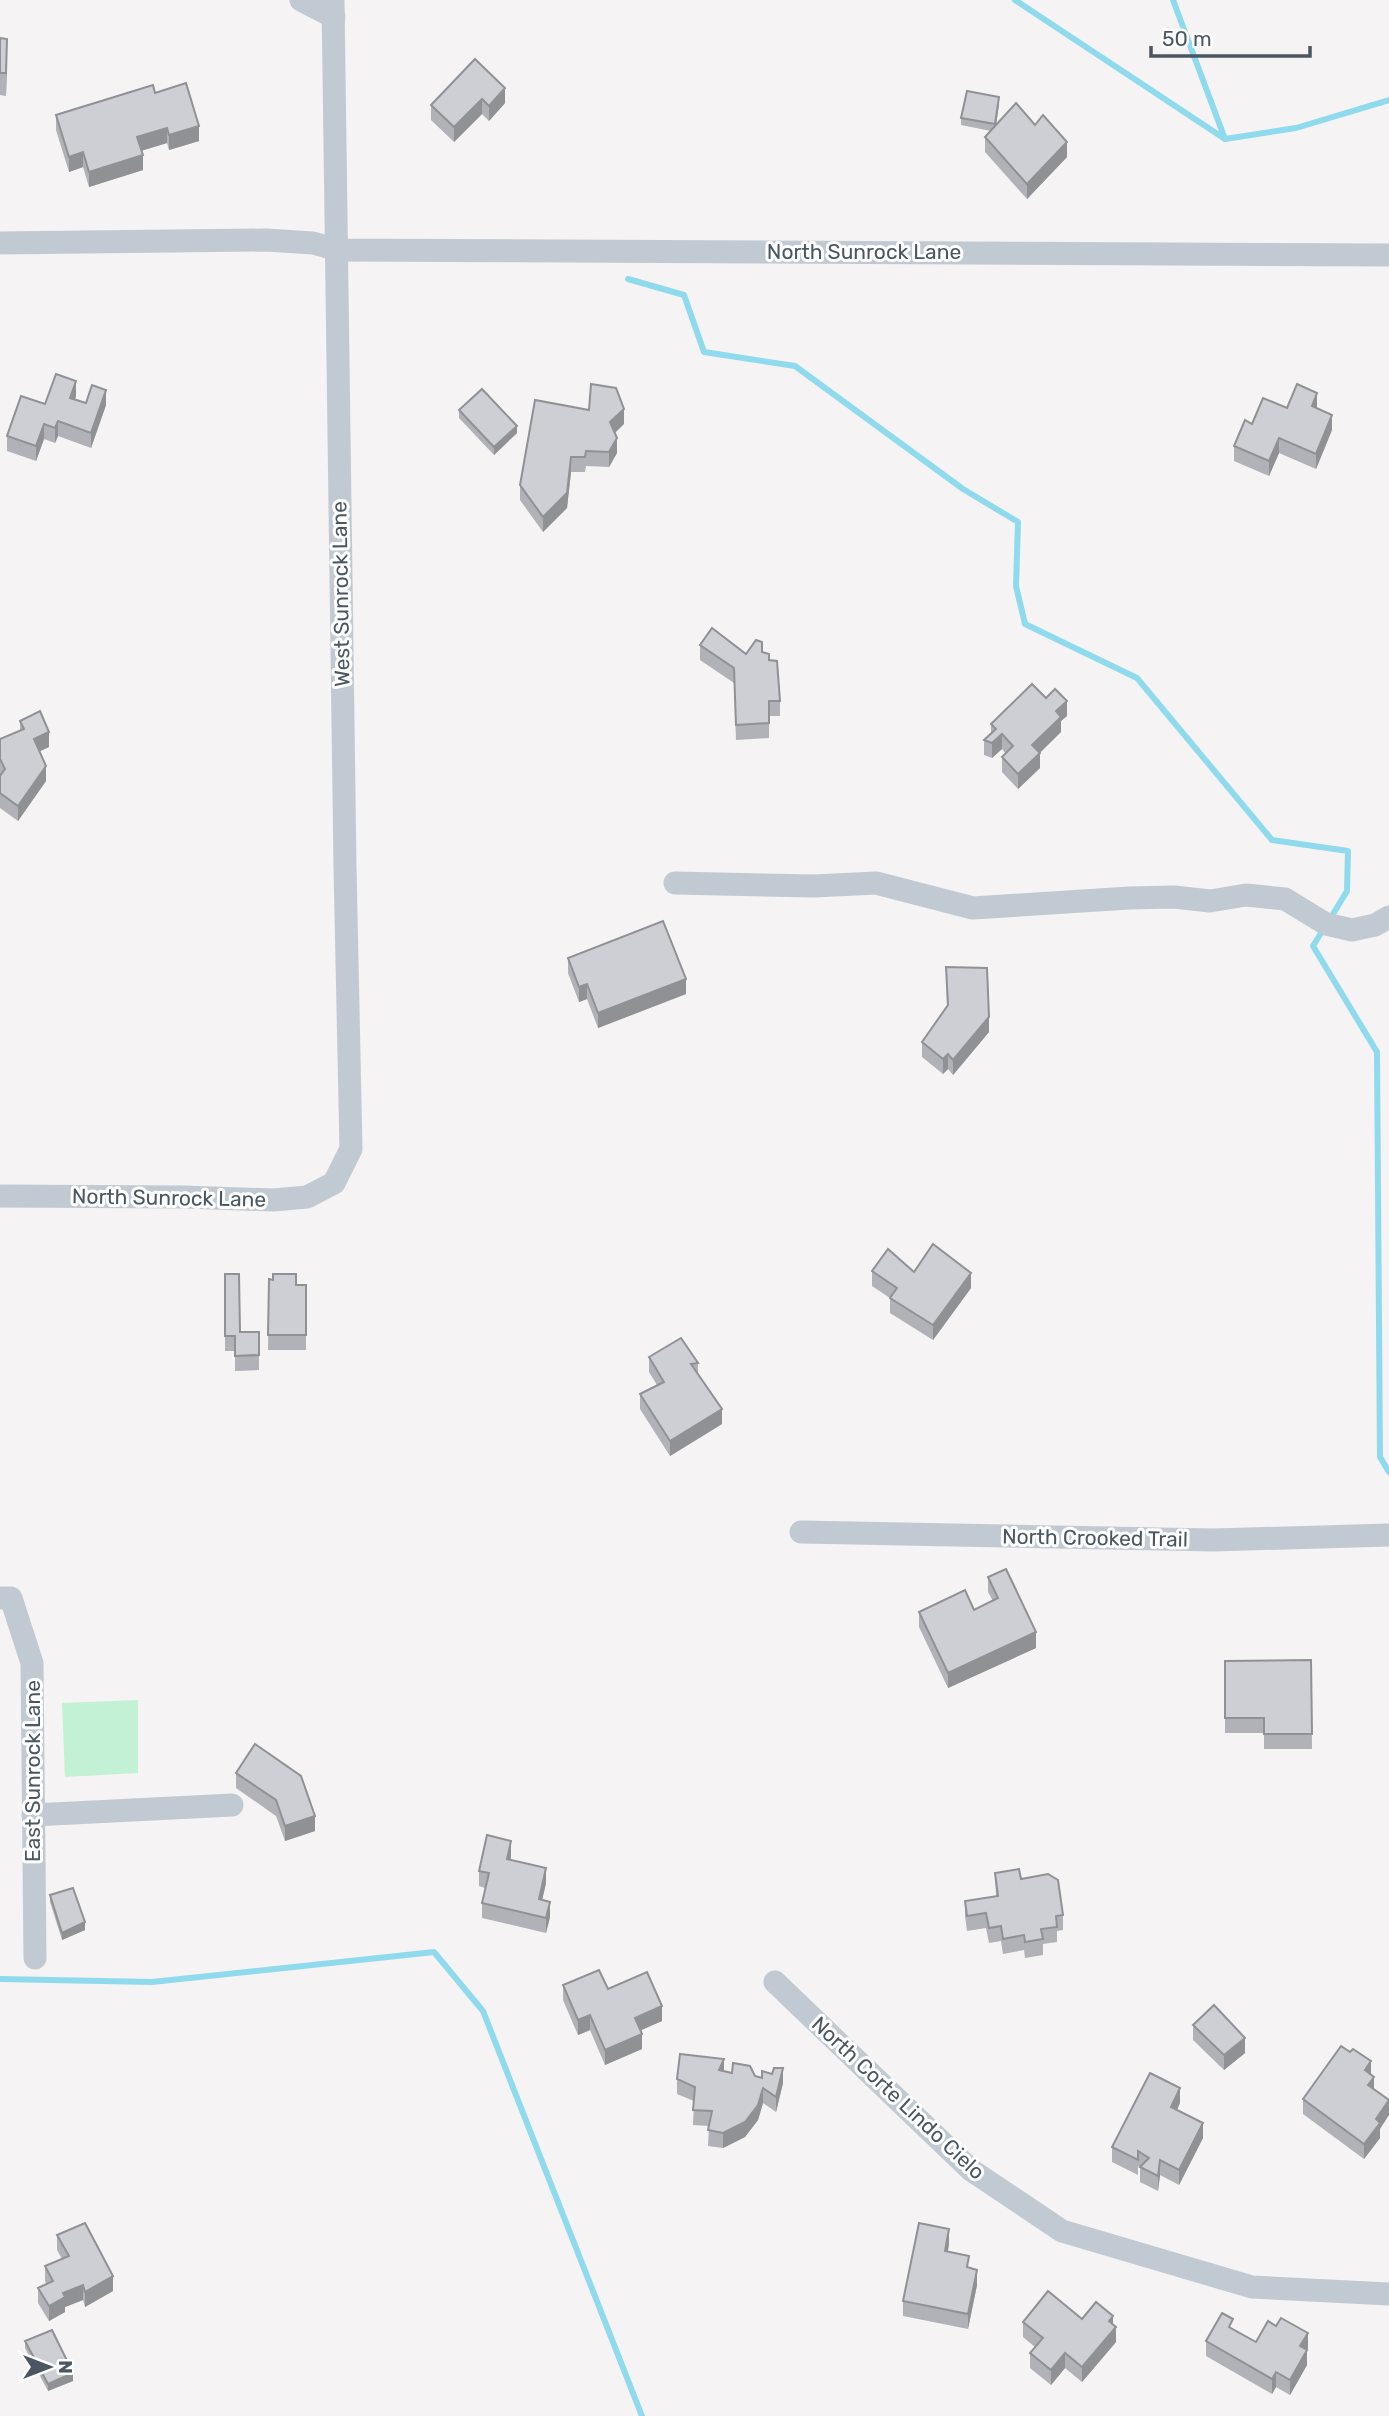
<svg xmlns="http://www.w3.org/2000/svg" width="1389" height="2416" font-family="Rubik,sans-serif">
<style>
.green{fill:#c3f1d5}
.lines{fill:none;stroke-linecap:round;stroke-linejoin:round}
.stream{stroke:#90daee;stroke-width:6}
.minor{stroke:#c1cad2;stroke-width:23}
.wall{fill:#b0b2b7}
.shaded-wall{fill:#909195}
.building{fill:#cdcfd5;stroke:#909195;stroke-width:2}
.labels{text-anchor:middle;stroke-width:6;stroke-linejoin:round;paint-order:stroke}
.street-label{font-size:21px;fill:#4a5661;stroke:#fff}
</style>
<rect width="100%" height="100%" fill="#f5f3f3"/>
<polygon class="green" points="138,1700 138,1773 65,1777 62,1703"/>
<g class="lines">
<g class="stream">
<polyline points="1015,0 1225,139 1296,128 1389,100"/>
<polyline points="1173,0 1225,139"/>
<polyline points="628,279 684,295 704,352 795,366 963,489 1018,522 1016,586 1025,624 1137,678 1272,840 1348,851 1347,891 1330,919"/>
<polyline points="1324,928 1313,946 1377,1052 1380,1457 1389,1472"/>
<polyline points="0,1979 152,1982 434,1952 483,2011 642,2416"/>
</g>
<g class="minor">
<polyline points="301,0 334,17"/>
<polyline points="0,243 266,240 313,243 338,250 1389,255"/>
<polyline points="675,883 814,886 876,883 973,908 1129,898 1174,897 1210,901 1246,895 1285,899 1326,924 1352,930 1375,925 1389,917"/>
<polyline points="0,1196 184,1197 273,1200 307,1197 334,1183 351,1149 345,867 333,0"/>
<polyline points="801,1532 1213,1540 1389,1535"/>
<polyline points="0,1598 11,1598 32,1663 35,1958"/>
<polyline points="33,1815 232,1805"/>
<polyline points="775,1982 971,2170 1062,2231 1252,2287 1389,2294"/>
</g>
</g>
<g class="wall">
<polygon points="0,38 7,61 6,96 0,95"/>
<polygon points="475,59 505,103 489,121 482,114 454,142 431,120 431,105"/>
<polygon points="155,93 199,141 169,150 167,143 141,151 143,170 89,187 83,167 69,172 56,130 56,115"/>
<polygon points="999,104 996,125 1035,125 1067,157 1027,199 985,152 985,137 991,131 961,125 961,118"/>
<polygon points="76,396 75,399 86,403 106,405 91,448 58,436 55,443 44,439 36,461 7,451 7,436 45,404"/>
<polygon points="1287,408 1317,409 1332,430 1316,469 1279,453 1269,476 1234,461 1234,446 1252,424"/>
<polygon points="459,410 517,433 494,455 459,418"/>
<polygon points="624,424 615,433 617,453 609,467 586,466 585,472 571,472 567,508 543,532 520,500 520,485"/>
<polygon points="700,645 746,654 762,652 769,660 780,701 780,716 769,716 769,738 736,740 734,683 700,660"/>
<polygon points="1046,698 1067,716 1061,721 1061,732 1040,753 1040,768 1018,789 1002,772 1002,757 1006,754 1002,749 992,758 984,755 984,740 991,733 991,724"/>
<polygon points="20,721 49,747 40,751 46,781 18,821 0,808 0,739 20,731"/>
<polygon points="568,958 686,994 598,1028 587,999 579,1002 568,973"/>
<polygon points="946,967 989,1032 953,1075 948,1069 943,1074 922,1057 922,1042 947,1006"/>
<polygon points="872,1271 914,1272 971,1288 933,1340 890,1313 890,1298 872,1286"/>
<polygon points="225,1274 240,1332 259,1332 259,1370 235,1371 235,1351 225,1351"/>
<polygon points="269,1279 296,1285 306,1285 306,1350 268,1350"/>
<polygon points="649,1357 698,1363 698,1375 722,1424 670,1456 640,1409 640,1394 657,1385 649,1372"/>
<polygon points="988,1577 1036,1648 948,1688 919,1627 919,1612 974,1610 993,1601 988,1592"/>
<polygon points="1311,1660 1312,1749 1264,1749 1264,1733 1225,1733 1225,1661"/>
<polygon points="255,1744 315,1831 285,1841 276,1816 236,1788 236,1773"/>
<polygon points="511,1856 511,1860 546,1883 542,1900 550,1917 546,1933 482,1918 482,1903 485,1888 479,1886 479,1871"/>
<polygon points="995,1873 1021,1879 1063,1915 1063,1930 1057,1931 1057,1942 1043,1944 1043,1955 1025,1958 1024,1950 1003,1954 1001,1941 989,1943 986,1928 967,1931 965,1916 965,1901 996,1896"/>
<polygon points="50,1895 85,1930 62,1940 50,1902"/>
<polygon points="563,1985 608,1989 662,2021 640,2030 642,2049 605,2065 590,2030 578,2035 563,2000"/>
<polygon points="1193,2025 1245,2053 1224,2070 1193,2040"/>
<polygon points="1350,2052 1371,2074 1374,2089 1380,2129 1380,2138 1364,2159 1303,2114 1303,2099"/>
<polygon points="724,2071 732,2073 755,2076 783,2083 776,2112 763,2103 758,2120 745,2137 723,2148 708,2146 709,2126 693,2125 694,2101 677,2094 677,2079"/>
<polygon points="1180,2103 1177,2110 1203,2138 1179,2185 1160,2175 1158,2191 1140,2182 1140,2167 1138,2166 1138,2175 1112,2162 1112,2147"/>
<polygon points="57,2235 113,2291 85,2307 83,2300 65,2307 65,2312 49,2321 38,2303 38,2288 47,2285 45,2281 45,2266 62,2259 57,2250"/>
<polygon points="949,2244 948,2252 969,2268 977,2285 968,2329 903,2316 903,2301"/>
<polygon points="1082,2319 1113,2324 1116,2342 1082,2382 1065,2368 1051,2385 1030,2368 1030,2353 1035,2347 1023,2337 1023,2322"/>
<polygon points="1233,2329 1256,2342 1308,2348 1307,2350 1307,2365 1290,2395 1276,2387 1272,2394 1206,2356 1206,2341"/>
<polygon points="25,2341 73,2381 48,2391 25,2348"/>
</g>
<g class="shaded-wall">
<polygon points="7,39 7,61 6,96 6,73"/>
<polygon points="505,88 505,103 489,121 489,106"/>
<polygon points="999,97 999,104 995,132 995,124"/>
<polygon points="482,99 482,114 454,142 454,127"/>
<polygon points="199,126 199,141 169,150 169,135"/>
<polygon points="167,128 167,143 137,152 137,137"/>
<polygon points="1067,142 1067,157 1027,199 1027,184"/>
<polygon points="83,152 83,167 69,172 69,157"/>
<polygon points="143,155 143,170 89,187 89,172"/>
<polygon points="76,381 76,396 70,413 70,398"/>
<polygon points="106,390 106,405 91,448 91,433"/>
<polygon points="1317,393 1317,408 1312,406"/>
<polygon points="624,409 624,424 610,437 610,422"/>
<polygon points="1332,415 1332,430 1316,469 1316,454"/>
<polygon points="58,421 58,436 55,443 55,428"/>
<polygon points="44,424 44,439 36,461 36,446"/>
<polygon points="517,426 517,433 494,455 494,447"/>
<polygon points="617,438 617,453 609,467 609,452"/>
<polygon points="1279,438 1279,453 1269,476 1269,461"/>
<polygon points="571,457 571,472 567,508 543,532 543,517"/>
<polygon points="1067,701 1067,716 1061,721 1061,732 1032,760 1032,745 1056,711"/>
<polygon points="49,732 49,747 34,754 34,739"/>
<polygon points="1002,734 1002,749 992,758 992,743"/>
<polygon points="1040,753 1040,768 1018,789 1018,774"/>
<polygon points="46,766 46,781 18,821 18,806"/>
<polygon points="686,979 686,994 598,1028 598,1013"/>
<polygon points="587,984 587,999 579,1002 579,987"/>
<polygon points="989,1017 989,1032 953,1075 953,1060"/>
<polygon points="948,1054 948,1069 943,1074 943,1059"/>
<polygon points="971,1273 971,1288 933,1340 933,1325"/>
<polygon points="722,1409 722,1424 670,1456 670,1441"/>
<polygon points="1036,1632 1036,1648 948,1688 948,1673"/>
<polygon points="315,1816 315,1831 285,1841 285,1826"/>
<polygon points="511,1841 511,1856 507,1874 507,1859"/>
<polygon points="546,1868 546,1883 539,1914 539,1899"/>
<polygon points="550,1902 550,1917 546,1933 546,1918"/>
<polygon points="85,1922 85,1930 62,1940 62,1933"/>
<polygon points="662,2006 662,2021 635,2033 635,2018"/>
<polygon points="590,2015 590,2030 578,2035 578,2020"/>
<polygon points="642,2034 642,2049 605,2065 605,2050"/>
<polygon points="1245,2038 1245,2053 1224,2070 1224,2055"/>
<polygon points="724,2059 724,2074 719,2070"/>
<polygon points="1371,2061 1371,2076 1365,2070"/>
<polygon points="783,2068 783,2083 776,2112 776,2097"/>
<polygon points="1374,2077 1374,2092 1368,2085"/>
<polygon points="763,2088 763,2103 758,2120 745,2137 723,2148 723,2133"/>
<polygon points="1180,2088 1180,2103 1171,2122 1171,2107"/>
<polygon points="1389,2100 1389,2115 1380,2129 1380,2138 1364,2159 1364,2144 1376,2119"/>
<polygon points="1203,2123 1203,2138 1179,2185 1179,2170"/>
<polygon points="1160,2160 1160,2175 1158,2191 1158,2176"/>
<polygon points="949,2229 949,2244 945,2266 945,2251"/>
<polygon points="977,2270 977,2285 968,2329 968,2314"/>
<polygon points="113,2276 113,2291 85,2307 85,2292"/>
<polygon points="83,2285 83,2300 65,2307 65,2312 49,2321 49,2306 63,2293"/>
<polygon points="1113,2316 1113,2330 1116,2327 1116,2342 1082,2382 1082,2367 1109,2321"/>
<polygon points="1308,2333 1308,2348 1304,2354 1307,2350 1307,2365 1290,2395 1290,2380 1300,2346"/>
<polygon points="1065,2353 1065,2368 1051,2385 1051,2370"/>
<polygon points="1276,2372 1276,2387 1272,2394 1272,2379"/>
<polygon points="73,2373 73,2381 48,2391 48,2384"/>
</g>
<g class="building">
<polygon points="0,38 7,39 6,73 0,73"/>
<polygon points="475,59 505,88 489,106 482,99 454,127 431,105"/>
<polygon points="186,83 199,126 169,135 167,128 137,137 143,155 89,172 83,152 69,157 56,115 153,85 155,93"/>
<polygon points="967,91 999,97 995,124 961,118"/>
<polygon points="1016,103 1035,125 1043,115 1067,142 1027,184 985,137"/>
<polygon points="56,374 76,381 70,398 86,403 92,385 106,390 91,433 58,421 55,428 44,424 36,446 7,436 21,396 45,404"/>
<polygon points="591,384 616,388 624,409 610,422 617,438 609,452 586,451 585,457 571,457 567,493 543,517 520,485 535,400 589,410"/>
<polygon points="1297,384 1317,393 1312,406 1332,415 1316,454 1279,438 1269,461 1234,446 1245,420 1252,424 1263,398 1287,408"/>
<polygon points="482,389 517,426 494,447 459,410"/>
<polygon points="712,628 746,654 756,640 762,642 762,652 769,654 769,660 777,661 780,701 769,701 769,723 736,725 734,668 700,645"/>
<polygon points="1032,684 1046,698 1055,689 1067,701 1056,711 1061,717 1032,745 1040,753 1018,774 1002,757 1013,746 1002,734 992,743 984,740 996,729 991,724"/>
<polygon points="40,711 49,732 34,739 46,766 18,806 0,793 0,776 5,769 0,759 0,739 24,729 20,721"/>
<polygon points="663,921 686,979 598,1013 587,984 579,987 568,958"/>
<polygon points="946,967 987,968 989,1017 953,1060 948,1054 943,1059 922,1042 948,1005"/>
<polygon points="933,1244 971,1273 933,1325 890,1298 897,1288 872,1271 888,1249 914,1272"/>
<polygon points="225,1274 239,1274 240,1332 259,1332 259,1355 235,1356 235,1336 225,1336"/>
<polygon points="273,1274 296,1274 296,1285 306,1285 306,1335 268,1335 269,1279 273,1280"/>
<polygon points="681,1338 698,1363 691,1364 722,1409 670,1441 640,1394 664,1382 649,1357"/>
<polygon points="1006,1569 1036,1632 948,1673 919,1612 965,1590 974,1610 998,1598 988,1577"/>
<polygon points="1311,1660 1312,1734 1264,1734 1264,1718 1225,1718 1225,1661"/>
<polygon points="255,1744 301,1776 315,1816 285,1826 276,1800 236,1773"/>
<polygon points="487,1835 511,1841 507,1859 546,1868 539,1899 550,1902 546,1918 482,1903 489,1873 479,1871"/>
<polygon points="1019,1869 1021,1879 1048,1874 1058,1880 1063,1915 1056,1916 1057,1927 1041,1929 1043,1939 1025,1942 1024,1935 1003,1939 1001,1926 989,1928 986,1913 967,1916 965,1901 998,1896 995,1873"/>
<polygon points="73,1888 85,1922 62,1933 50,1895"/>
<polygon points="599,1970 608,1989 647,1972 662,2006 635,2018 642,2034 605,2050 590,2015 578,2020 563,1985"/>
<polygon points="1214,2005 1245,2038 1224,2055 1193,2025"/>
<polygon points="1341,2046 1350,2052 1353,2049 1371,2061 1365,2070 1374,2077 1368,2085 1389,2100 1376,2119 1380,2123 1364,2144 1303,2099"/>
<polygon points="680,2054 724,2059 719,2070 732,2073 733,2063 750,2066 755,2076 762,2078 762,2071 772,2074 774,2068 783,2068 776,2097 763,2088 758,2105 745,2122 723,2133 708,2130 712,2111 693,2110 695,2087 677,2079"/>
<polygon points="1150,2073 1180,2088 1171,2107 1203,2123 1179,2170 1160,2160 1158,2176 1140,2167 1149,2158 1138,2151 1138,2160 1112,2147"/>
<polygon points="85,2223 113,2276 85,2292 83,2285 63,2293 65,2297 49,2306 38,2288 53,2281 45,2266 69,2256 57,2235"/>
<polygon points="919,2223 949,2229 945,2251 969,2256 967,2267 977,2270 968,2314 903,2301"/>
<polygon points="1048,2291 1082,2319 1096,2302 1113,2316 1109,2321 1116,2327 1082,2367 1065,2353 1051,2370 1030,2353 1043,2338 1023,2322"/>
<polygon points="1222,2313 1233,2319 1229,2327 1256,2342 1268,2321 1276,2326 1281,2318 1308,2333 1300,2346 1307,2350 1290,2380 1276,2372 1272,2379 1206,2341"/>
<polygon points="52,2330 73,2373 48,2384 25,2341"/>
</g>
<g class="labels">
<g class="street-label">
<text x="864" y="259">North Sunrock Lane</text>
<text transform="translate(341 594) rotate(-91)" y="7">West Sunrock Lane</text>
<text transform="translate(169 1198) rotate(1)" y="7">North Sunrock Lane</text>
<text transform="translate(1095 1538) rotate(1)" y="7">North Crooked Trail</text>
<text transform="translate(33 1771) rotate(-90)" y="7">East Sunrock Lane</text>
<text transform="translate(898 2098) rotate(43)" y="7">North Corte Lindo Cielo</text>
</g>
</g>
<g transform="translate(49 2367) rotate(90)" stroke="#ffffff" stroke-width="5" paint-order="stroke">
<path d="M0-5L12 26L0 18L-12 26Z" fill="#4a5661"/>
<text y="-10" font-size="19" font-weight="bold" text-anchor="middle" fill="#4a5661">N</text>
</g>
<path d="M1151 46v10h159v-10" fill="none" stroke="#4a5661" stroke-width="3.5"/>
<text x="1162" y="46" font-size="21" fill="#4a5661" stroke="#ffffff" stroke-width="5" paint-order="stroke">50 m</text>
</svg>
